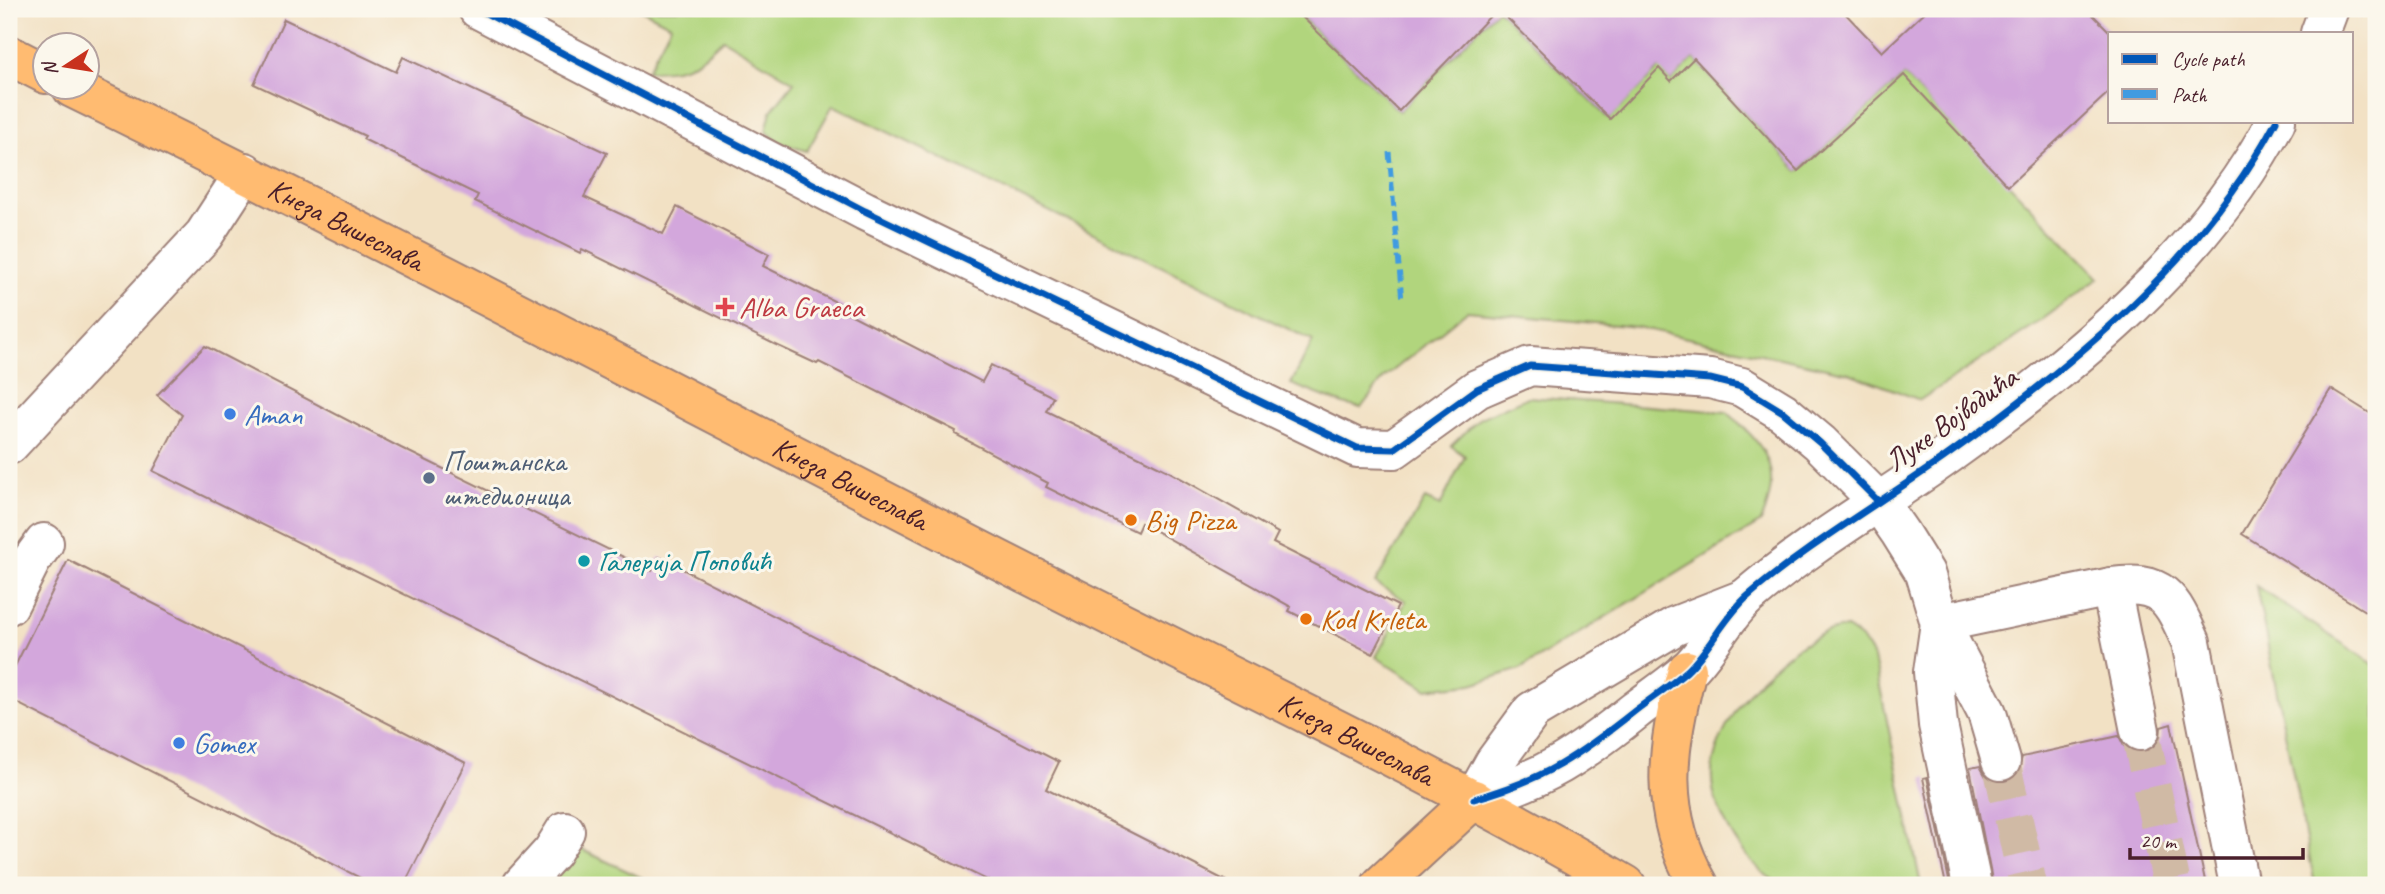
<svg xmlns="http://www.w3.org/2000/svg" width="2385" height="894" font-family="Caveat,sans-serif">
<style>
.green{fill:#b1d57d;stroke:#7e7a54;stroke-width:2}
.building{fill:#d3a7dc}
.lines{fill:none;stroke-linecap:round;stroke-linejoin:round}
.minor-tunnel{stroke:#d0baa5;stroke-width:38;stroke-dasharray:38 19;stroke-linecap:butt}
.minor-casing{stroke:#9e8078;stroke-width:42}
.major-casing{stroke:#9e8078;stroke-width:42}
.minor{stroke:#fff;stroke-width:38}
.major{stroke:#ffbb71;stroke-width:38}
.quiet{stroke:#409be1;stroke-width:5;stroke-dasharray:10 5;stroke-linecap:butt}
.cycleway-casing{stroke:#fbf7ec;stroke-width:11}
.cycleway{stroke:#0057b8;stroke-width:7}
.health-dot{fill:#e0444e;stroke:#fbf7ec;stroke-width:2.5}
.shop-dot{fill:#3f7fe0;stroke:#fbf7ec;stroke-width:2.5}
.service-dot{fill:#5c6f8a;stroke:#fbf7ec;stroke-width:2.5}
.food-dot{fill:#e8710a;stroke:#fbf7ec;stroke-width:2.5}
.culture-dot{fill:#0f9aa8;stroke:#fbf7ec;stroke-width:2.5}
.labels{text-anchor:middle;stroke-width:6;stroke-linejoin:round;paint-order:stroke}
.street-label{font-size:30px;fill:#4a1f2b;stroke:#fbf7ec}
.health-label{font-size:30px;fill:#be3a42;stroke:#fbf7ec;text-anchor:start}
.shop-label{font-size:30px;fill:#366cbe;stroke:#fbf7ec;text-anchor:start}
.service-label{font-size:30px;fill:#4e5e75;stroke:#fbf7ec;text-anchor:start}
.food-label{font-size:30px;fill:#c56008;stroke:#fbf7ec;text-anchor:start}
.culture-label{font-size:30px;fill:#0d838f;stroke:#fbf7ec;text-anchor:start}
</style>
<rect width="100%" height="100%" fill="#fbf7ec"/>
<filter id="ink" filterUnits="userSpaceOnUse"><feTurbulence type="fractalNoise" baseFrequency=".0143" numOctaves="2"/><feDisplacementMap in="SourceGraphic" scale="14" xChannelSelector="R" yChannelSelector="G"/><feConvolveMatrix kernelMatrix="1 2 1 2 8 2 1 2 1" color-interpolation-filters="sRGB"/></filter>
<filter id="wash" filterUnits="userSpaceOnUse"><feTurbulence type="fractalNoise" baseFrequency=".00686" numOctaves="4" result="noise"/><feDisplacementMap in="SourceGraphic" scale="28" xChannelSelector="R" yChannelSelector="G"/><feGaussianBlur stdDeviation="1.57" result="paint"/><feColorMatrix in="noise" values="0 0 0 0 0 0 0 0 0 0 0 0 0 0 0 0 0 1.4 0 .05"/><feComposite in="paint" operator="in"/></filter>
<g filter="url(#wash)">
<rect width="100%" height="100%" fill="#f2e1c4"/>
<g class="green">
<path d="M640 9H1294L1399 111 1498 9 1609 119 1660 67 1671 81 1694 58 1798 171 1904 75 2099 278 2039 322 1920 400 1849 373 1637 327 1467 311 1384 378 1361 408 1343 404 1291 384 1313 341 833 105 807 151 780 143 766 131 771 111 794 82 723 39C694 66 686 71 647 71L671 25Z"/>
<path d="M1528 397 1727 412C1768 448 1783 469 1761 522L1520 669 1472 684 1426 689 1376 657 1406 601 1375 583 1425 499 1440 506 1465 456 1451 446 1480 418Z"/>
<polygon points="2256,586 2376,666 2376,885 2315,885"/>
<path d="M1847 628 1863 640 1874 658 1921 885C1887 885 1853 885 1819 885 1808 885 1792 888 1782 884 1762 877 1747 857 1736 841 1723 820 1710 796 1712 771 1716 716 1792 631 1847 628Z"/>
<polygon points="574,846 657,885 543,885"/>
</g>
<g id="blocks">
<g class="building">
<polygon points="1294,9 1497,9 1399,111"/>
<polygon points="1498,9 1841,9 1882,52 1928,9 2087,9 2110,32 2110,91 2008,186 1904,75 1798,171 1694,58 1671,81 1659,68 1610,119"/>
<polygon points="284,19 396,72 403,57 607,153 584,197 663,234 677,207 769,254 763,266 846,307 844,311 982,382 991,365 1053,397 1046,411 1166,470 1278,533 1273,543 1398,606 1373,654 1289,611 1291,607 1141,523 1137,532 1046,487 1048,483 955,434 956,431 819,362 817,364 774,344 582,249 580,253 475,201 478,195 363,139 365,136 254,84"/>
<polygon points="205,346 401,448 652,571 659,557 1059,762 1046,789 1234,885 997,885 153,471 182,415 157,395"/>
<polygon points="2331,389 2376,417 2376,618 2242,534"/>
<polygon points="68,560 466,763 404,885 374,885 9,699 9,678"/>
<polygon points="2171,724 2206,885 1993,885 1970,768 1980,766 1986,777 1995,782 2006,782 2017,776 2022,757 2119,736 2124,746 2132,751 2145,752 2155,747 2160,739 2161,727"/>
<polygon points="1927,777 1950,885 1946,885 1923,778"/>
</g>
</g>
</g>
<g filter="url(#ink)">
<use href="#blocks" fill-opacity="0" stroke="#9e8078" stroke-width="2"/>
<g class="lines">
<g class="minor-tunnel">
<polyline points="2140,731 2172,885"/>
<polyline points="2001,761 2028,885"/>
</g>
<defs>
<g id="minor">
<polyline points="478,9 865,211 1357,448 1394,449 1477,389 1530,366 1710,379 1742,387 1783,412 1820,443 1877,500 1900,533 1925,573 1940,623 1987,713 2001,761"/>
<polyline points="2320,33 2329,9"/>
<polyline points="9,445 204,235 245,172"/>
<polyline points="2111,587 2140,731"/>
<polyline points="9,605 31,561 44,543"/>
<path d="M1940 623 2111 587C2163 580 2171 597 2191 642L2239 885"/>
<polyline points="1940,623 1933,672 1938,725 1972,885"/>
<path d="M1474 799C1546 779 1578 756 1636 710 1653 697 1671 685 1687 671 1710 649 1724 617 1748 596 1810 543 1882 502 1949 454 2074 364 2203 259 2276 121"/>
<polyline points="1474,799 1494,763 1532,711 1675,626 1744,599"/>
<polyline points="522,885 552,852 565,831"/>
</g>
<g id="major">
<polyline points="9,55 46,74"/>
<path id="s1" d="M72 88C387 242 698 406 1011 566 1216 671 1427 768 1626 885"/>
<path d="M1687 670C1666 748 1657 812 1699 885"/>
<polyline points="1381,885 1474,799"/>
</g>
</defs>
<use href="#minor" class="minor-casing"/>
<use href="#major" class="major-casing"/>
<use href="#minor" class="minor"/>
<use href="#major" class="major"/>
<polyline class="quiet" points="1389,152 1402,301"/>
<defs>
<g id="cycleway">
<polyline points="478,9 865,211 1357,448 1394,449 1477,389 1530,366 1710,379 1742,387 1783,412 1820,443 1877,500"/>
<path d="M1474 799C1546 779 1578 756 1636 710 1653 697 1671 685 1687 671 1710 649 1724 617 1748 596 1810 543 1882 502 1949 454 2074 364 2203 259 2276 121"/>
</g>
</defs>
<use href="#cycleway" class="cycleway-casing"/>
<use href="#cycleway" class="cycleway"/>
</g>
</g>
<path class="health-dot" d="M721.5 296.5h7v7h7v7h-7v7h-7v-7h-7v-7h7z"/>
<g class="shop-dot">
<circle cx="230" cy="414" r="7"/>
<circle cx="179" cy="743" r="7"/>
</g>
<circle class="service-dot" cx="429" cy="478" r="7"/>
<g class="food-dot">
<circle cx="1131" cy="520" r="7"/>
<circle cx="1306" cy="619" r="7"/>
</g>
<circle class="culture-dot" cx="584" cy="561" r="7"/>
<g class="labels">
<g class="street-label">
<text dy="10" stroke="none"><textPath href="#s1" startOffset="306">Кнеза Вишеслава</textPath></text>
<text transform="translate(1951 419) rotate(-36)" y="10">Луке Војводића</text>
<text dy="10" stroke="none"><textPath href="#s1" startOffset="873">Кнеза Вишеслава</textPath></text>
<text dy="10" stroke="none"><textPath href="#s1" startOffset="1440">Кнеза Вишеслава</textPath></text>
</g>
<g class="health-label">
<text x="739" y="317">Alba Graeca</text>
</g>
<g class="shop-label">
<text x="244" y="424">Aman</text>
<text x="193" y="753">Gomex</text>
</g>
<g class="service-label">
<text x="443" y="471">Поштанска<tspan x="443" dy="34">штедионица</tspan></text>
</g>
<g class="food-label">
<text x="1145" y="530">Big Pizza</text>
<text x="1320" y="629">Kod Krleta</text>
</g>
<g class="culture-label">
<text x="598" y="571">Галерија Поповић</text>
</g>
</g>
<rect width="2385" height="894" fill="none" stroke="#fbf7ec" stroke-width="35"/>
<rect x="2108" y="32" width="245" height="91" fill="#fbf7ec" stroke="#b4a19f" stroke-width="2"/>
<rect x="2122" y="54" width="35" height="10" fill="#0057b8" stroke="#b4a19f" stroke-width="2"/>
<text x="2172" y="66" font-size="21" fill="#4a1f2b">Cycle path</text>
<rect x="2122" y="89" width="35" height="10" fill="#409be1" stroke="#b4a19f" stroke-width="2"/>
<text x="2172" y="102" font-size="21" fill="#4a1f2b">Path</text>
<g transform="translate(66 66) rotate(258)"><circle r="33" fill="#fbf7ec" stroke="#b4a19f" stroke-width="2"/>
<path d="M0-5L12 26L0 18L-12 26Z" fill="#c8321e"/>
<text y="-10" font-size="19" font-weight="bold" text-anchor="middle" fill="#4a1f2b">N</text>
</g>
<path d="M2130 848v10h173v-10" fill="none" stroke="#4a1f2b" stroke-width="3.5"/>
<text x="2140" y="848" font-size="21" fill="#4a1f2b" stroke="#fbf7ec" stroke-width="5" paint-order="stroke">20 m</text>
</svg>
